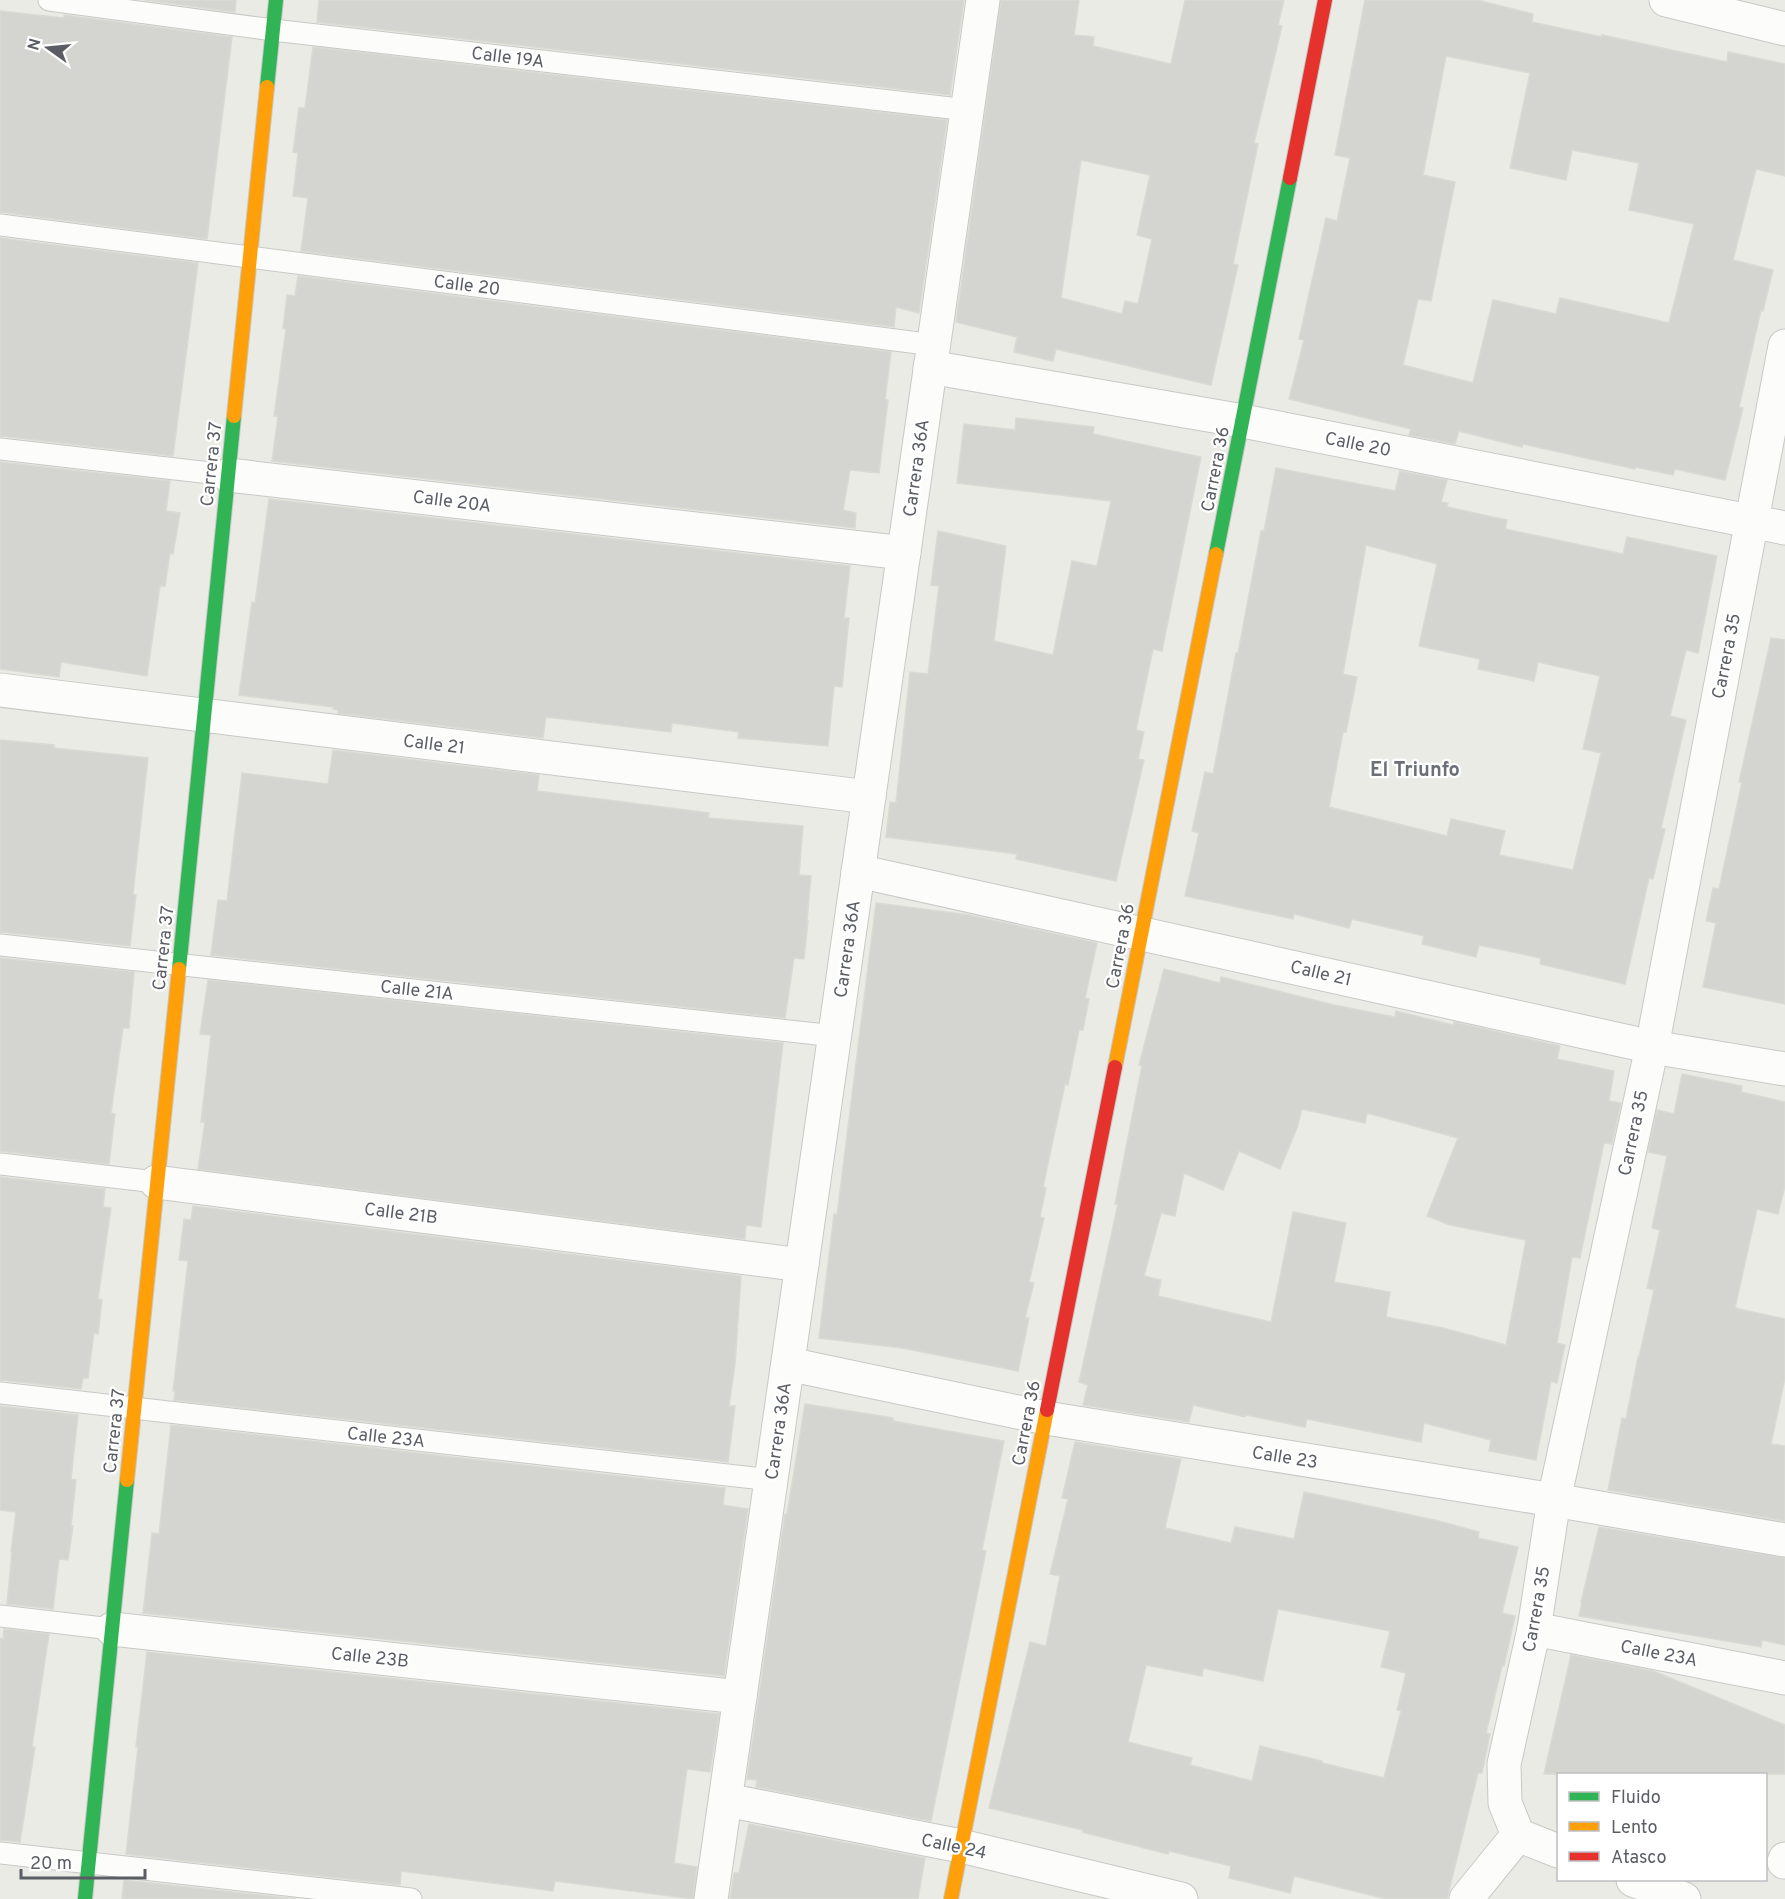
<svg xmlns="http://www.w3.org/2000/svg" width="1785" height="1899" font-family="Overpass,sans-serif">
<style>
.building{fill:#d4d4d0;stroke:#dadad4;stroke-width:1.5;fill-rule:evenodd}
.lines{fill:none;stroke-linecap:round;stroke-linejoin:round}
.lane-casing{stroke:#c8c9c7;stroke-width:23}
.street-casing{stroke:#c8c9c7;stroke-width:35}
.fast-casing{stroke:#c6c7c6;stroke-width:16}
.slow-casing{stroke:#c6c7c6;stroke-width:16}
.jam-casing{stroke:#c6c7c6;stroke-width:16}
.lane{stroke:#fcfcfb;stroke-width:21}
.street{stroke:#fcfcfb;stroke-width:33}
.fast{stroke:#30b455;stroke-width:14}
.slow{stroke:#ff9f0a;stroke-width:14}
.jam{stroke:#e5322d;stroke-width:14}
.labels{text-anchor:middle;stroke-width:4.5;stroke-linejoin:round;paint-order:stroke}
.street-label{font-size:18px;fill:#5a5d64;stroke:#fff}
.neighbourhood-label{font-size:20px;font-weight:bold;fill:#6b6f76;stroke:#fff}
</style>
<rect width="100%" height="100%" fill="#ebebe5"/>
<g class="building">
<polygon points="145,0 236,0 235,12"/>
<polygon points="319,0 964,0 950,95 317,22"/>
<path d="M1001 0H1079L1074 35 1094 37 1093 46 1171 64 1185 0H1284L1278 25 1282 26 1254 143 1258 144 1233 264 1238 265 1211 385 1056 349 1053 361 1014 352 1017 337 956 322ZM1081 160 1150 175 1137 235 1152 239 1138 304 1125 301 1122 314 1061 298Z"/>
<path d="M1365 0H1477L1533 14 1532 22 1602 37V35L1727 62 1728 52 1785 64V176L1756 169 1733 260 1773 270 1763 311 1761 310 1739 407 1743 408 1725 480 1675 469 1673 475 1635 467V469L1523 444 1522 447 1459 431 1455 444 1409 435 1411 429 1289 399 1304 340 1299 339 1326 218 1337 221 1350 158 1335 155ZM1446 56 1530 73 1510 168 1566 180 1572 150 1639 163 1629 210 1694 224 1669 323 1560 298 1556 314 1493 300 1473 383 1403 365 1418 299 1431 301 1455 182 1423 175Z"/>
<polygon points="0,11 64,18 64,15 232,37 207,239 0,212"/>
<polygon points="313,47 947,120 919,313 896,307 894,327 301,251 308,198 293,196 298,153 293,152 299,108 305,108"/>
<polygon points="0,238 198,263 173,456 0,436"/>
<polygon points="298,276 891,352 885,400 888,400 879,473 850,470 843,510 856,513 855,528 272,461 278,416 274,416 286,329 283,328 287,295 295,296"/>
<polygon points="1016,418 1094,427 1093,434 1201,457 1162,651 1153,649 1136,730 1144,732 1138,759 1144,760 1116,881 1016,859 1017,854 886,837 890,802 896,803 910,672 928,674 939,586 931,585 938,531 1006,546 994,641 1053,655 1072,561 1097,566 1111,501 957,483 964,424 1015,430"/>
<polygon points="0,462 170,481 166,511 180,513 173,554 170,553 165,586 160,586 147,676 61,662 59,677 0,669"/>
<path d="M1276 468 1395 491 1400 471 1447 480 1441 502 1448 503 1447 507 1507 520 1505 529 1623 554 1627 537 1717 556 1698 653 1686 650 1670 716 1686 720 1661 828 1665 829 1653 879 1649 878 1625 984 1540 964 1541 958 1479 945 1476 957 1422 944 1424 936 1352 919 1349 928 1294 914 1293 919 1185 896 1199 833 1192 831 1205 772 1213 774 1236 653H1238L1261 531H1264ZM1366 545 1437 564 1419 646 1480 659 1478 669 1534 681 1538 662 1600 676 1583 749 1601 753 1573 870 1499 855 1505 831 1451 819 1447 836 1329 807 1343 732H1346L1357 677 1343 674Z"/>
<polygon points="269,499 850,566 844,618 849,618 842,687 834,686 828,746 738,738 739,732 672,723 671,732 546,717 543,738 338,713 338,710 333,709 333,707 239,695 252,602 255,603"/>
<polygon points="1771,638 1785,640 1785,1004 1703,987 1716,923 1706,921 1713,888 1719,889 1742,782 1739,782"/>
<polygon points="0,740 54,745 54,748 148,758 133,894 136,895 130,946 0,932"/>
<polygon points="333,750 539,775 537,791 709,813 708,818 803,826 799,875 811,876 807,920 808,921 804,959 794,958 785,1018 211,955 218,900 227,901 242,773 328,784"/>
<polygon points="876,903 969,915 1097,943 1085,998 1089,999 1083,1030 1079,1030 1068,1085 1065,1084 1043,1187 1046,1188 1040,1217 1044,1218 1029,1282 1034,1283 1025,1318 1029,1318 1018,1371 902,1348 819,1338 834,1214 837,1215"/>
<polygon points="0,958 134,972 129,1028 123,1028 111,1113 115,1114 109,1164 0,1151"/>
<path d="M1164 969 1220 983 1221 977 1334 1005 1395 1017 1396 1011 1453 1025 1454 1022 1560 1046 1557 1059 1614 1071 1609 1101 1621 1103 1612 1144 1604 1143 1580 1258 1572 1257 1557 1343 1565 1345 1557 1383 1551 1381 1536 1460 1489 1451 1491 1440 1424 1423 1421 1442 1307 1419 1305 1427 1246 1415 1245 1417 1193 1405 1189 1422 1083 1405 1088 1385 1079 1382 1118 1204H1115L1142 1066 1139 1065ZM1302 1109 1365 1123 1367 1113 1458 1138 1427 1216 1450 1225 1526 1240 1506 1345 1443 1328 1386 1317 1390 1292 1334 1282 1346 1223 1293 1212 1271 1322 1158 1296 1161 1280 1144 1276 1161 1213 1175 1216 1184 1173 1223 1190 1239 1151 1280 1169 1297 1128Z"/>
<polygon points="208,980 783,1043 761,1227 746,1225 745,1239 198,1169 205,1122 201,1122 211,1035 200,1034"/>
<polygon points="1682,1074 1742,1086 1741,1092 1785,1102 1785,1186 1778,1214 1757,1209 1735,1308 1785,1319 1785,1378 1771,1444 1785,1446 1785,1521 1608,1490 1622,1418 1626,1419 1638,1357 1639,1357 1654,1290 1647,1288 1660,1230 1652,1228 1667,1156 1648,1152 1657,1110 1674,1114"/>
<polygon points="0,1177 105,1189 103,1207 111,1208 98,1299 102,1300 98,1334 94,1333 88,1378 83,1378 81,1389 0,1380"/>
<polygon points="193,1206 741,1276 735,1364 729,1406 735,1406 728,1462 174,1400 175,1391 173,1391 188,1261 179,1260 184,1219 191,1220"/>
<polygon points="805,1404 893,1418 893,1421 1004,1441 982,1550 986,1551 931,1821 756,1787 757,1780 747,1779 785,1514 787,1514"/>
<polygon points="0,1406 78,1415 71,1479 76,1480 71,1526 73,1526 68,1560 59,1559 53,1609 7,1604 12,1552 11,1552 16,1512 0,1510"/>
<polygon points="171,1425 725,1488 723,1505 748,1509 724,1676 143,1613 152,1533 159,1534"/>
<path d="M1075 1442 1181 1459 1165 1528 1231 1543 1235 1527 1294 1539 1304 1492 1439 1521 1479 1532 1478 1538 1518 1547 1502 1613 1515 1616 1504 1666H1502L1486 1733 1490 1734 1482 1773H1478L1447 1899H1386L1294 1876 1290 1893 1229 1878 1231 1866 1169 1851 1168 1854 1082 1832 1083 1830 989 1808 1030 1642 1046 1646 1060 1576 1050 1574 1068 1499 1062 1498ZM1278 1609 1390 1631 1381 1667 1406 1673 1397 1710 1401 1711 1384 1778 1322 1763V1761L1260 1746 1252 1781 1190 1765 1192 1758 1128 1742 1146 1665 1202 1676 1203 1668 1263 1681Z"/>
<polygon points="1599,1527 1785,1558 1785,1645 1762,1640 1761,1647 1579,1616 1582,1603 1581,1602"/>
<polygon points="4,1629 49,1634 32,1747 35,1747 20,1842 0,1840 0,1638 3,1639"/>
<polygon points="147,1652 719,1714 710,1772 687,1769 674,1863 697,1867 693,1899 555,1881 553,1891 401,1871 400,1885 126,1854 138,1747 136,1747"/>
<polygon points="1571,1655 1653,1671 1785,1725 1785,1774 1544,1774"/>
<polygon points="749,1824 925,1858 918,1899 730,1899 734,1873 739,1873"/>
<polygon points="124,1880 296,1899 122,1899"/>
</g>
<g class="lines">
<defs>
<g id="lane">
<polyline points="49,0 273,30 968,110"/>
<polyline points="0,225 934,345"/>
<polyline points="0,449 228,475"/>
<polyline points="0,945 835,1036"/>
<polyline points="0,1164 156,1182"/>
<polyline points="0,1393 772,1480"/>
<polyline points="0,1616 112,1629"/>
<polyline points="0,1853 411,1899"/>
</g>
<g id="street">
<polyline points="1666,0 1785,29"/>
<polyline points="930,367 1243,421 1785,528"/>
<polyline points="228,475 904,553"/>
<polyline points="0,690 869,797"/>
<polyline points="858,871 1652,1047 1785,1069"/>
<polyline points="156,1182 802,1265"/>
<polyline points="788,1364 1046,1418 1554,1500 1785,1540"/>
<polyline points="112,1629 740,1697"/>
<polyline points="1534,1629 1785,1678"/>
<polyline points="726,1800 961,1846 1181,1899"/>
<polyline points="1518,1835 1505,1803 1504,1764 1534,1629 1554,1500 1652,1047 1785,346"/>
<polyline points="1518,1835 1558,1851"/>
<polyline points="1784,1862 1785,1859"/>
<polyline points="1633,1880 1684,1899"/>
<polyline points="711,1899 983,0"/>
<polyline points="1466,1899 1518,1835"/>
</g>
<g id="fast">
<polyline points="267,87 276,0"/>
<polyline points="1216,554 1290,178"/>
<polyline points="179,969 234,416"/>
<polyline points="85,1899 127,1480"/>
</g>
<g id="slow">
<polyline points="234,416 267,87"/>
<polyline points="1115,1067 1216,554"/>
<polyline points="127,1480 179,969"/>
<polyline points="951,1899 1047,1410"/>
</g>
<g id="jam">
<polyline points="1290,178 1325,0"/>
<polyline points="1047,1410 1115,1067"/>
</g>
</defs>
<use href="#lane" class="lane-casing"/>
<use href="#street" class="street-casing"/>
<use href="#fast" class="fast-casing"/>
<use href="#slow" class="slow-casing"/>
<use href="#jam" class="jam-casing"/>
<use href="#lane" class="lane"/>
<use href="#street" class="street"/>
<use href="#fast" class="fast"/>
<use href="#slow" class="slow"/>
<use href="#jam" class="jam"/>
</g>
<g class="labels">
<g class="street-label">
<text transform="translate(508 57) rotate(7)" y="6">Calle 19A</text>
<text transform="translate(467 285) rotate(7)" y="6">Calle 20</text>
<text transform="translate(1358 444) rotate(11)" y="6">Calle 20</text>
<text transform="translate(211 464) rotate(-84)" y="6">Carrera 37</text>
<text transform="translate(916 468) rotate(-82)" y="6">Carrera 36A</text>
<text transform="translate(1215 469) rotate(-79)" y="6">Carrera 36</text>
<text transform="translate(452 501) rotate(7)" y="6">Calle 20A</text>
<text transform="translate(1726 656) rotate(-79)" y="6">Carrera 35</text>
<text transform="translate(434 744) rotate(7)" y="6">Calle 21</text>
<text transform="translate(1120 946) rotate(-79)" y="6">Carrera 36</text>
<text transform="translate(163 948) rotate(-84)" y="6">Carrera 37</text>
<text transform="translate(847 949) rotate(-82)" y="6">Carrera 36A</text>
<text transform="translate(1321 973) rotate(13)" y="6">Calle 21</text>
<text transform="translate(417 990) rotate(6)" y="6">Calle 21A</text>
<text transform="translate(1633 1133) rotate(-78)" y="6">Carrera 35</text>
<text transform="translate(401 1213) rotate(7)" y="6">Calle 21B</text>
<text transform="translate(1026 1423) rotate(-79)" y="6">Carrera 36</text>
<text transform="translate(114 1431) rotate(-84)" y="6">Carrera 37</text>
<text transform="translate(778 1431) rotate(-82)" y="6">Carrera 36A</text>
<text transform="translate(386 1437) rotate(6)" y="6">Calle 23A</text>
<text transform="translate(1285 1457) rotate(9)" y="6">Calle 23</text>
<text transform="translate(1536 1609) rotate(-80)" y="6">Carrera 35</text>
<text transform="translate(1659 1653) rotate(11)" y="6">Calle 23A</text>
<text transform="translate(370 1657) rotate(6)" y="6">Calle 23B</text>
<text transform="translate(954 1846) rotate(12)" y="6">Calle 24</text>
</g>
<g class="neighbourhood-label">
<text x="1415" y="776">El Triunfo</text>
</g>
</g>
<rect x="1557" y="1773" width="210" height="108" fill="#ffffff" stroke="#bdbec1" stroke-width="1.5"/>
<rect x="1569" y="1792" width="30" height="9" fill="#30b455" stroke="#bdbec1" stroke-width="1.5"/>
<text x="1611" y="1803" font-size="18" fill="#5a5d64">Fluido</text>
<rect x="1569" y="1822" width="30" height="9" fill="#ff9f0a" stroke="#bdbec1" stroke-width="1.5"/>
<text x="1611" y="1833" font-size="18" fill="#5a5d64">Lento</text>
<rect x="1569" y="1852" width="30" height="9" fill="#e5322d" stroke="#bdbec1" stroke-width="1.5"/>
<text x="1611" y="1863" font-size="18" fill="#5a5d64">Atasco</text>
<g transform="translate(48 48) rotate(285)" stroke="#ffffff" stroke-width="4.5" paint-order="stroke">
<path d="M0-4.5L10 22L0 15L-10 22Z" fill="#5a5d64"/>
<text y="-9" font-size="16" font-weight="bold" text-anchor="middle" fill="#5a5d64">N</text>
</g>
<path d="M21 1869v9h124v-9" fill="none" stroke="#5a5d64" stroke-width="3"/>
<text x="30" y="1869" font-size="18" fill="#5a5d64" stroke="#ffffff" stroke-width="4.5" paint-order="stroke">20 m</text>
</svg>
